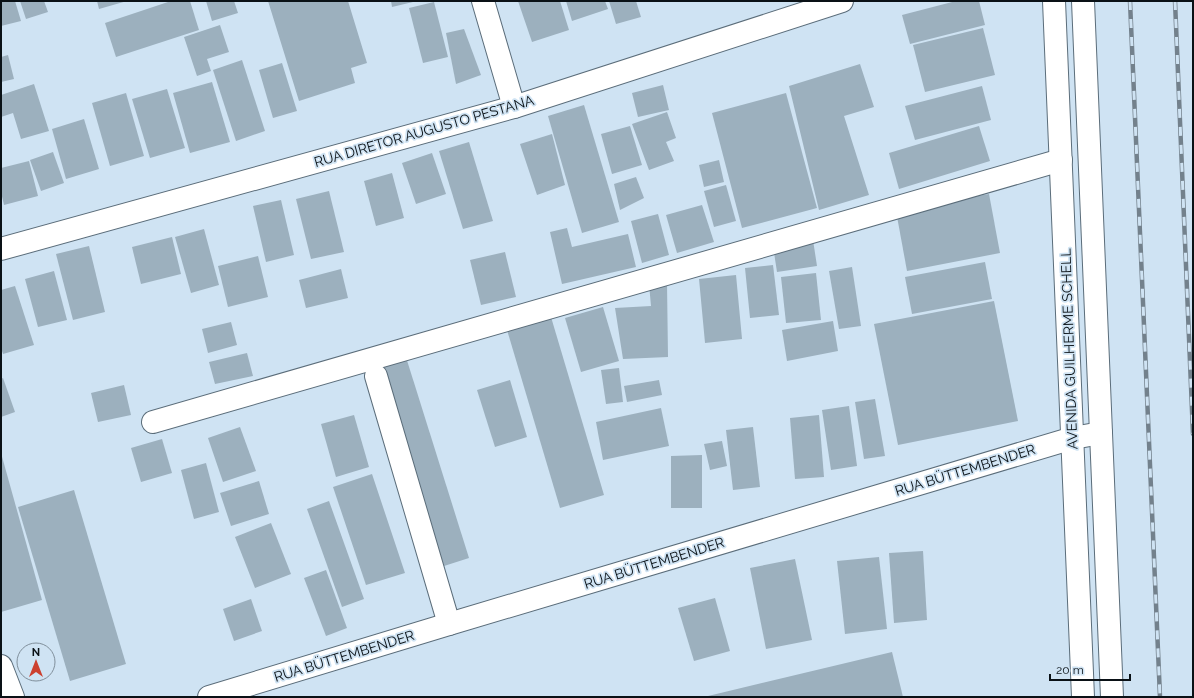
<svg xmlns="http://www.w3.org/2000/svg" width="1194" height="698" font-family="Raleway,sans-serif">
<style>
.building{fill:#9cb0be}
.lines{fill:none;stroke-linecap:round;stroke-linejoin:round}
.minor-casing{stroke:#5b6d7a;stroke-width:24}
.major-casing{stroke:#5b6d7a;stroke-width:24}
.minor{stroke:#fff;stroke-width:22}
.major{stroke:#fff;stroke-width:22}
.rail-casing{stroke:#73818c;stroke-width:4.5}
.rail{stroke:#cfe3f3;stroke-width:3;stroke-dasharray:9;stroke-linecap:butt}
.labels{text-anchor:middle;stroke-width:3.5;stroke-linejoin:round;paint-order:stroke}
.street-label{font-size:14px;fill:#0a1116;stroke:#cfe3f3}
</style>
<rect width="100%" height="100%" fill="#cfe3f3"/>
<g class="building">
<polygon points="1,1 15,1 21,21 1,26"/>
<polygon points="20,1 44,1 48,12 26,19"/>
<polygon points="97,1 127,1 99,9"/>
<polygon points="171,1 190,1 199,30 116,57 105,23"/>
<polygon points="206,1 234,1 238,13 212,21"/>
<polygon points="268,1 348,1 367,63 351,68 355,83 299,101"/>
<polygon points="391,1 413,1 413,2 392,7"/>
<polygon points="518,1 560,1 569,30 532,42"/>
<polygon points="566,1 605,1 608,9 572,21"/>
<polygon points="609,1 636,1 641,17 616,24"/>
<polygon points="956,1 979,1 985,25 910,44 902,15"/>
<polygon points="434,2 448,57 423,63 409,8"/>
<polygon points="220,25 229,52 207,59 211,71 197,76 184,37"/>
<polygon points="983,28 995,75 925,92 913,45"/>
<polygon points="464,29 481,75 456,84 446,33"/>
<polygon points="8,55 14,79 1,82 1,57"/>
<polygon points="242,60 265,131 236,141 213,70"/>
<polygon points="282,63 297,111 273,118 259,70"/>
<polygon points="860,64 874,107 844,116 869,195 819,210 789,86"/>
<polygon points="212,82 230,142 190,153 173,93"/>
<polygon points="34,84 49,131 21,139 13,113 1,117 1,95"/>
<polygon points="663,85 669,110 638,117 632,93"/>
<polygon points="982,86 991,120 915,140 905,106"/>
<polygon points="167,89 185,148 150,158 132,99"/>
<polygon points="126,93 144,156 110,166 92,103"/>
<polygon points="786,93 817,208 742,228 712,113"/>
<polygon points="584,105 619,222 582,233 548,116"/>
<polygon points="667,112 676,138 666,142 674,161 649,170 632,124"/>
<polygon points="84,119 99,169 66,179 52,129"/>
<polygon points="630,126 642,165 612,174 601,134"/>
<polygon points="979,126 990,161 899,189 889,153"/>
<polygon points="552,134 565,185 537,195 520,144"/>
<polygon points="469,142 493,221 463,229 439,151"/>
<polygon points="53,152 64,183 41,191 30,160"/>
<polygon points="432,153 446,194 416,204 402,163"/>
<polygon points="719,160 724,182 704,187 699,165"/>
<polygon points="29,161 38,196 4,205 1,192 1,168"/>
<polygon points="392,173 404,218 376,226 364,181"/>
<polygon points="636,177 644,198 620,210 614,184"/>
<polygon points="726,185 736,221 714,227 704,191"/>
<polygon points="329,191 344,252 311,259 296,199"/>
<polygon points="989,194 1000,253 907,271 896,211"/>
<polygon points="281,200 294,255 266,262 253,206"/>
<polygon points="702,205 714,242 677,253 666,215"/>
<polygon points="658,214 669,255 642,263 631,221"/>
<polygon points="567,228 572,247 628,234 636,267 562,284 550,232"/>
<polygon points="204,229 219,285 191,293 175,237"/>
<polygon points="172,237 181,274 141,284 132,247"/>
<polygon points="813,240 817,266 777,272 773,246"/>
<polygon points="89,246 105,312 73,320 56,254"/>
<polygon points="505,252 516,297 481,305 470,260"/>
<polygon points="258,256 268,297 228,307 218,266"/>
<polygon points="985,262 992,299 912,314 905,277"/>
<polygon points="773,265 779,315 750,318 745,268"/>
<polygon points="852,267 861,326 839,329 829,271"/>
<polygon points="341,269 348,298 306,308 299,280"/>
<polygon points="54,271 67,320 38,327 25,279"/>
<polygon points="816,273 821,320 786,323 781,277"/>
<polygon points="736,275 742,339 705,343 699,279"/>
<polygon points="667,283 668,357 623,359 615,308 651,306 649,284"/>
<polygon points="15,286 34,345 3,354 1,348 1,290"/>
<polygon points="994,301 1018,421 898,445 874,324"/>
<polygon points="603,307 619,361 581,372 565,318"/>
<polygon points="551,317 604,495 560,508 507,330"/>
<polygon points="833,321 838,351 787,361 782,330"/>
<polygon points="231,322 237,345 208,353 202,329"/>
<polygon points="247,353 253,376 215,384 209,362"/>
<polygon points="405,354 469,558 444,566 379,361"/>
<polygon points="619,368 623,402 606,404 601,370"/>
<polygon points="3,378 15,412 1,417 1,379"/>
<polygon points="510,380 527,437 495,447 477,390"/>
<polygon points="659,380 662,395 627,402 624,386"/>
<polygon points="124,385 131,415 98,422 91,393"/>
<polygon points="875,399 885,456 864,459 855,402"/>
<polygon points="849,406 857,466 831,470 822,410"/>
<polygon points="661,408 669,446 603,460 596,422"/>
<polygon points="354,415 369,467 336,477 321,424"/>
<polygon points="819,415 824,477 795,479 790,418"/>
<polygon points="240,427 256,471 223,482 208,438"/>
<polygon points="753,427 760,487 733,490 726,430"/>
<polygon points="162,439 172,473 141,482 131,448"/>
<polygon points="722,441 727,466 710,470 704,444"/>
<polygon points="1,453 42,600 1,612"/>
<polygon points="702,455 702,508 671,508 671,456"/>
<polygon points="206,463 219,512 194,519 181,470"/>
<polygon points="372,474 405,573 366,585 333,487"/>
<polygon points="259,481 269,514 231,526 220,493"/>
<polygon points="74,490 126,664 70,681 18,507"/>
<polygon points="329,501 364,599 342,607 307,509"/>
<polygon points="271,523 291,574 255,588 235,537"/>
<polygon points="923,551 927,620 894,623 889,553"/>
<polygon points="879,557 887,629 845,634 837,561"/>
<polygon points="795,559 812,640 766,649 750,568"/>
<polygon points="326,570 347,628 326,636 304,578"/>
<polygon points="715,598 730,651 694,661 678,608"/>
<polygon points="251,599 262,631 234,641 223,609"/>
<polygon points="892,652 903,697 708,697 708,696"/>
</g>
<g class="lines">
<defs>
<g id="minor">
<polyline points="483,1 514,107"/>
<polyline points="1,249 514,107 842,1"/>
<polyline points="376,376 449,624"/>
<polyline points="153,422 1061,160"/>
<polyline points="1,666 13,697"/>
<polyline points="209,697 449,624 1073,438 1101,433"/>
</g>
<g id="major">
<polyline points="1054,1 1083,697"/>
<polyline points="1083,1 1112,697"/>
</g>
</defs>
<use href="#minor" class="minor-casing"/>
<use href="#major" class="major-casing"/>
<use href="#minor" class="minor"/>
<use href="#major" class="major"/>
<defs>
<g id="rail">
<polyline points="1130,1 1160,697"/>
<polyline points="1175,1 1193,434"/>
</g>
</defs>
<use href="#rail" class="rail-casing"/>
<use href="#rail" class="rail"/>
</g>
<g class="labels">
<g class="street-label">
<text transform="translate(424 131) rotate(-16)" y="5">RUA DIRETOR AUGUSTO PESTANA</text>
<text transform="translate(1069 349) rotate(-92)" y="5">AVENIDA GUILHERME SCHELL</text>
<text transform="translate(965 470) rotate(-17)" y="5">RUA BÜTTEMBENDER</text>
<text transform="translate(654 563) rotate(-17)" y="5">RUA BÜTTEMBENDER</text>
<text transform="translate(344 656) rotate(-17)" y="5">RUA BÜTTEMBENDER</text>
</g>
</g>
<rect width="1194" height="698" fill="none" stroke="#0a1116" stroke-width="4"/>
<g transform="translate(36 662)"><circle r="19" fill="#cfe3f3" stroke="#808f9b"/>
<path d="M0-3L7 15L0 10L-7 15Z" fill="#cc402f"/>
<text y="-6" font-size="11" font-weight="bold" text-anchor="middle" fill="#0a1116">N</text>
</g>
<path d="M1050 674v6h80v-6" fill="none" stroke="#0a1116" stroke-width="2"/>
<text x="1056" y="674" font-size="12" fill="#0a1116" stroke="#cfe3f3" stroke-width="3" paint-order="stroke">20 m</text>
</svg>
